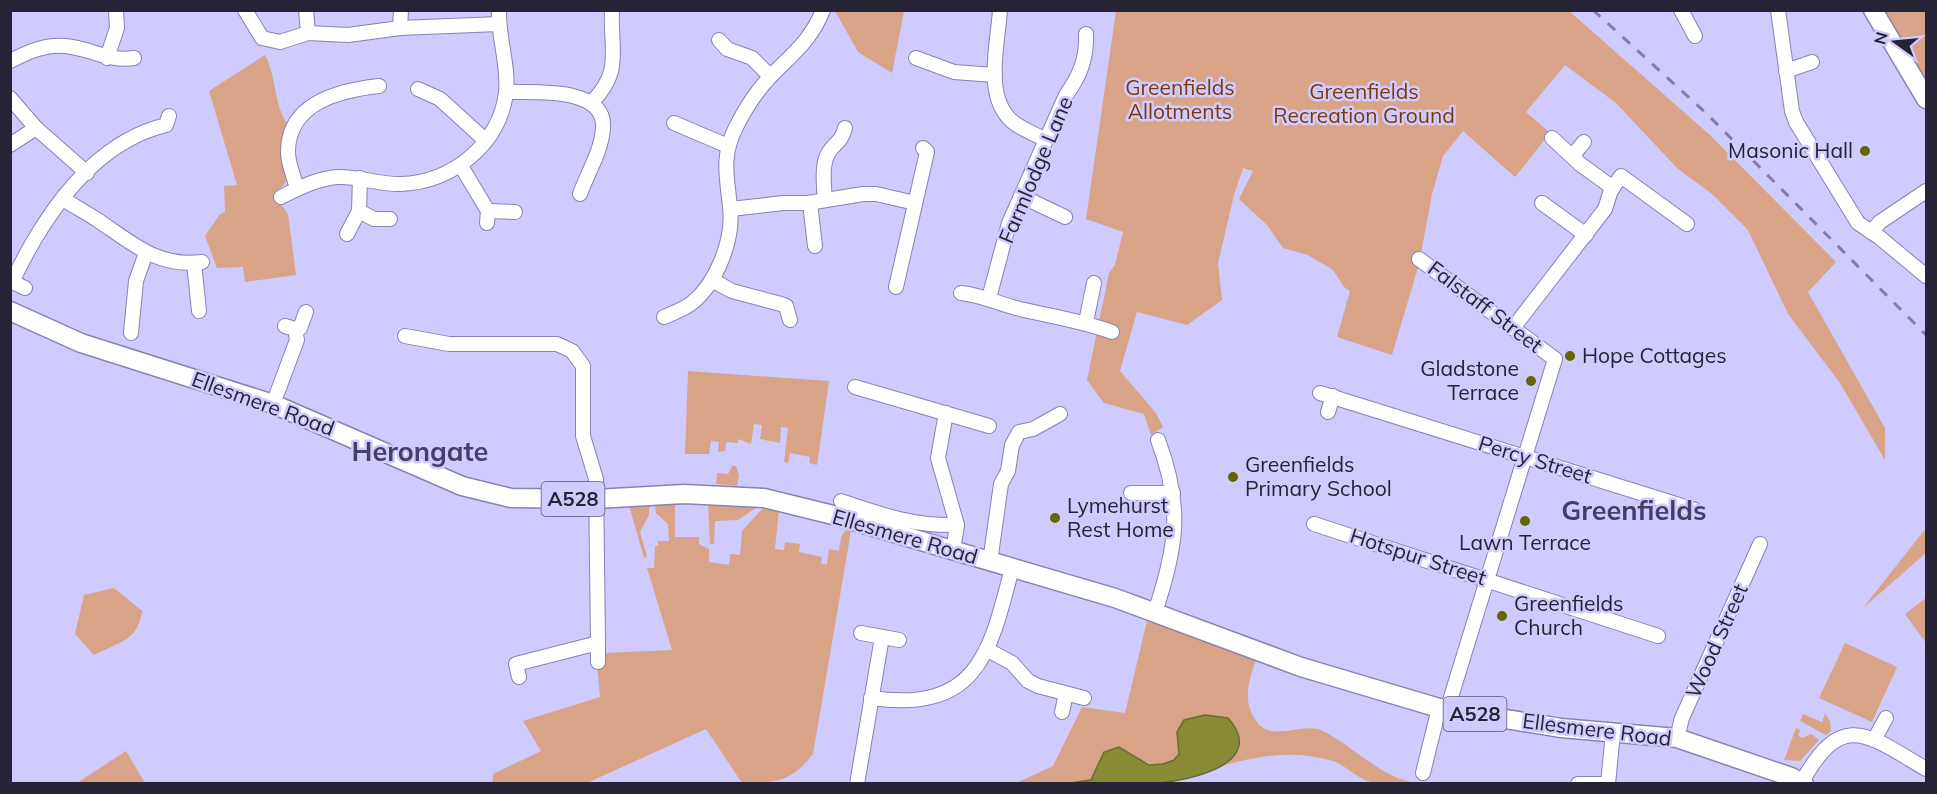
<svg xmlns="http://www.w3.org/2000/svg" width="1937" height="794" font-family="Mulish,sans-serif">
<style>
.green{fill:#d8a386}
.water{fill:#898a36;stroke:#6b6b36;stroke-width:1.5}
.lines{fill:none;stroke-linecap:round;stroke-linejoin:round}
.minor-casing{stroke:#8782b2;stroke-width:16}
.major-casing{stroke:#8782b2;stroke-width:21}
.minor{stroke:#fff;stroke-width:14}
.major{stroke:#fff;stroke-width:18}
.rail{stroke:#837fa4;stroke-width:3;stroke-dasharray:10 10;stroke-linecap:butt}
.poi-dot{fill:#656500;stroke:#d0cbfe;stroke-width:2}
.labels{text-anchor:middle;stroke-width:5;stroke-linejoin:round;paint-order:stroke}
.shield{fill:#d0cbfe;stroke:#595573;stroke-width:1.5}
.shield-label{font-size:20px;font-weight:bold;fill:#262337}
.park-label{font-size:21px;fill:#7c3907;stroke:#d0cbfe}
.poi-label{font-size:21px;fill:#262337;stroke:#d0cbfe;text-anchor:start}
.street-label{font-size:21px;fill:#262337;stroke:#d0cbfe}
.district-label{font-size:27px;font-weight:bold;fill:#443e68;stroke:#d0cbfe}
</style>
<rect width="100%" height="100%" fill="#d0cbfe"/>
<g class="green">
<polygon points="835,11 904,11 892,73 858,52"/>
<polygon points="1116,11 1569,11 1710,135 1836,262 1808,292 1885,428 1885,460 1840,383 1788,314 1748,230 1712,194 1677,168 1616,103 1565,65 1526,112 1550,133 1515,177 1463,131 1443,156 1432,194 1419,264 1392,355 1337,337 1350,291 1344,287 1333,270 1308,255 1283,248 1267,225 1239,199 1253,171 1243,168 1234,195 1218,263 1222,300 1187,325 1137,312 1120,371 1156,413 1163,427 1151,435 1144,414 1104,403 1087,380 1109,273 1115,265 1123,232 1086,219"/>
<polygon points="1879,11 1926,11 1926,83"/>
<path d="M265 55C277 77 273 104 288 125L281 146 286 182 274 195 288 214 296 275 245 282 243 267 217 268 205 236 220 214 225 212 224 186 237 185 209 91Z"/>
<polygon points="688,371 829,381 817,465 809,463 810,457 790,453 788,463 784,462 788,428 781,427 780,443 760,439 762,425 754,424 751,444 738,439 738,443 726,442 725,451 718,452 719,442 711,441 709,454 685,454"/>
<polygon points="732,466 736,466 739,475 737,486 716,484 717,473 728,474"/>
<path d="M675 503V537H699V544L709 549V562L729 565 730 554 740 555 742 531 763 508 779 510 775 549 784 550 785 542 800 544 799 552 822 557 821 564H827L829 549 839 551 841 537 846 530 851 531 813 754C791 782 776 783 742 783L706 729 587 783 492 784 493 774 541 751 523 721 600 697 597 664H604V653L672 650 647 568H654L655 546H658V541H669L668 524 656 513 655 504Z"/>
<polygon points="649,504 649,515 640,532 647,556 644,558 629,505"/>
<polygon points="708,504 756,508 738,520 715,521 714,544 710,544"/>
<polygon points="1926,528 1926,553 1863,608"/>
<path d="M114 588 142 611C138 641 119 642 94 655L75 634 84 595Z"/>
<polygon points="1926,598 1926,643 1905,614"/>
<path d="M1147 621 1257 657C1249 679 1241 702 1257 722 1273 743 1304 721 1323 731 1354 746 1385 782 1420 783 1403 783 1381 787 1365 780 1354 775 1344 765 1333 761 1290 748 1250 757 1209 770 1235 758 1248 755 1234 725L1205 715 1184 720 1177 732 1179 755C1159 778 1138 756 1119 747L1104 752 1091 780 1070 784H1014L1053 766 1082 707 1125 713Z"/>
<polygon points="1845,643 1897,667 1872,722 1819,698"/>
<polygon points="1803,714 1822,722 1825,714 1830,721 1831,731 1826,735 1800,721"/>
<polygon points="1796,728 1800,730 1798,735 1802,738 1811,734 1819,740 1800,761 1784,760"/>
<polygon points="126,751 145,783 77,783"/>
</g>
<path class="water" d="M1205 715 1228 718C1268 763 1192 780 1158 783 1129 786 1099 784 1070 783L1091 780 1104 752 1119 747 1149 765 1163 764 1174 760 1179 754 1177 732 1184 720Z"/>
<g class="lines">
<defs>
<g id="minor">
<polyline points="245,10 262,38 280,42 308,33 348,35 400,28 499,24"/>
<polyline points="306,10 308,33"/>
<path d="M1000 10C998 44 983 97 1013 122 1023 130 1035 134 1046 140"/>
<polyline points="1681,10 1695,36"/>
<polyline points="1778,10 1792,111 1796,122 1858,223 1879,237 1926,276"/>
<polyline points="400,28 401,10"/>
<polyline points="719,40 727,49 752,58 770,76"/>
<polyline points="107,58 117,28 116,10"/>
<polyline points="916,58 954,72 995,75"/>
<path d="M10 61C28 52 45 44 65 46 90 48 108 62 134 58"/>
<polyline points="1786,71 1812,62"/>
<polyline points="418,89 440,99 485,140"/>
<path d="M506 92C534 93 606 86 603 128 602 150 587 174 580 194"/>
<polyline points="10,98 36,128 87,173"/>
<path d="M592 102C623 71 610 49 612 10"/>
<polyline points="674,123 728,146"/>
<polyline points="1552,138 1580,164 1613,188"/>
<polyline points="10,145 36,128"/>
<polyline points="1573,155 1584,142"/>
<polyline points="461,166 488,211 487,223"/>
<path d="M297 188C294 177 288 164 288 152 288 102 341 90 379 86"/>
<polyline points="1021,196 1065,217"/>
<path d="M281 197C299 188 316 179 337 177 359 176 379 185 401 184 452 182 499 145 506 93 509 65 498 38 499 10"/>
<path d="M63 199C74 206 85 212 96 219 131 242 157 268 202 262"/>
<path d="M825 200C824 185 821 164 829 152 836 141 841 143 845 128"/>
<polyline points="810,203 815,246"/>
<polyline points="1542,203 1586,235"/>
<polyline points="731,209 783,203 808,203 863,194 876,194 915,203"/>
<polyline points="359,211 374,219 390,219"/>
<polyline points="488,211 515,212"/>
<polyline points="1871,232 1880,222 1926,191"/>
<polyline points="347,234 359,211 360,178"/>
<polyline points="1419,259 1555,359 1447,710"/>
<polyline points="194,263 199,311"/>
<polyline points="712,280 732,291 781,304 786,306 790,320"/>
<polyline points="10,281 25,288"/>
<path d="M12 282C43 217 91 143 166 125L169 116"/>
<polyline points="896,287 927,152 923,148"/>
<path d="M961 293C981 295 997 303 1016 308 1048 316 1080 320 1112 332"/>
<path d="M989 298 1009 223 1066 95C1080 76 1087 58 1086 34"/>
<path d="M664 317C673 313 685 309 693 302 717 282 734 239 730 207 727 176 721 157 736 127 745 109 756 92 769 78 791 55 811 41 823 10"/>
<polyline points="1086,322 1094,283"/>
<polyline points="1513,328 1605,209 1611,190 1621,176 1687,224"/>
<polyline points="295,329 300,328 306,312"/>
<polyline points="131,333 136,281 146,253"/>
<polyline points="405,336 449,344 557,344 572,351 583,366 583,436 596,479 598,643 516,664 519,677"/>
<polyline points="855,387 989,426"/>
<polyline points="1320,393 1695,510"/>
<polyline points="273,404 297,340 295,329 285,326"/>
<polyline points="1328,412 1333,396"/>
<polyline points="946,413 938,458 957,525 953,551"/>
<polyline points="1131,493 1173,493"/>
<path d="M841 501C882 515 913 526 957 525"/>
<polyline points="1314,524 1658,636"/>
<polyline points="990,562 1001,484 1008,471 1012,445 1019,432 1033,429 1060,414"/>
<path d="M1155 612C1177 547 1183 506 1158 440"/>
<polyline points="861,633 899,640"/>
<polyline points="598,643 598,662"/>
<polyline points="988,650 1012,663 1028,681 1038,686 1084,698"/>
<path d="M871 698C977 713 990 654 1012 568"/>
<polyline points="1062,712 1066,694"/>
<polyline points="1677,738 1682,718 1760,544"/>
<polyline points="1874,740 1886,718"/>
<polyline points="1423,773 1439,708"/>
<path d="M1802 782C1842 709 1868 735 1926 769"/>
<polyline points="857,784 882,637"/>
<polyline points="1578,784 1604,784"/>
<polyline points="1608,784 1613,732"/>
</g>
<g id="major">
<polyline points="1873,10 1926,99"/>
<polyline points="10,311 81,343 273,404 462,486 511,498 596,499 684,494 764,498 833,515 1115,598 1301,667 1439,708 1561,728 1677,738 1791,777 1804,784"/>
</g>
</defs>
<use href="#minor" class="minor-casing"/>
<use href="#major" class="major-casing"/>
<use href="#minor" class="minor"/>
<use href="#major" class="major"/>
<polyline class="rail" points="1593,10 1706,113 1926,335"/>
</g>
<g class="poi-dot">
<circle cx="1865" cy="151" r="6"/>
<circle cx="1570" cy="356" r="6"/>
<circle cx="1531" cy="381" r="6"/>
<circle cx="1233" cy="477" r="6"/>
<circle cx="1055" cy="518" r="6"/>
<circle cx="1525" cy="521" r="6"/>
<circle cx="1502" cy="616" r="6"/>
</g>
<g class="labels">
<g class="shield">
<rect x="541.5" y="482" width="63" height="34" rx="4.5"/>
<rect x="1443.5" y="697" width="63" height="34" rx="4.5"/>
</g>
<g class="shield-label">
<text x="573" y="506">A528</text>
<text x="1475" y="721">A528</text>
</g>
<g class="park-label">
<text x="1180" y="95">Greenfields<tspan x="1180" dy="24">Allotments</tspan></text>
<text x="1364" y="99">Greenfields<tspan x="1364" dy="24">Recreation Ground</tspan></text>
</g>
<g class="poi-label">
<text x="1853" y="158" text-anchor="end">Masonic Hall</text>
<text x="1582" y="363">Hope Cottages</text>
<text x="1519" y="376" text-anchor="end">Gladstone<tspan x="1519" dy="24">Terrace</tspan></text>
<text x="1245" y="472">Greenfields<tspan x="1245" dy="24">Primary School</tspan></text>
<text x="1067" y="513">Lymehurst<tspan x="1067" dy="24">Rest Home</tspan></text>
<text x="1525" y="550" text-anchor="middle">Lawn Terrace</text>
<text x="1514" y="611">Greenfields<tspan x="1514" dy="24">Church</tspan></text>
</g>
<g class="street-label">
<text transform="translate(1036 170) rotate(-67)" y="7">Farmlodge Lane</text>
<text transform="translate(1485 307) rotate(37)" y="7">Falstaff Street</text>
<text transform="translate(263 404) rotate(20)" y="7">Ellesmere Road</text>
<text transform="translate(1535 460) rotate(17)" y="7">Percy Street</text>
<text transform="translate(905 537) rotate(16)" y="7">Ellesmere Road</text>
<text transform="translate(1418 557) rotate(18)" y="7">Hotspur Street</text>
<text transform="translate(1717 641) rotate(-66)" y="7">Wood Street</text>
<text transform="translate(1597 730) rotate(7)" y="7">Ellesmere Road</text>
</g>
<g class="district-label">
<text x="420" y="461">Herongate</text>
<text x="1634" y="520">Greenfields</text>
</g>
</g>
<rect width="1937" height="794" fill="none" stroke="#262337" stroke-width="24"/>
<g transform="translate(1895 42) rotate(285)" stroke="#d0cbfe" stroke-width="4.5" paint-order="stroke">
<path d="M0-4.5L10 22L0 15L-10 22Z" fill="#262337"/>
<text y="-9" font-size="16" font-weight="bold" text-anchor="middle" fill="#262337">N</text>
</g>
</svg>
